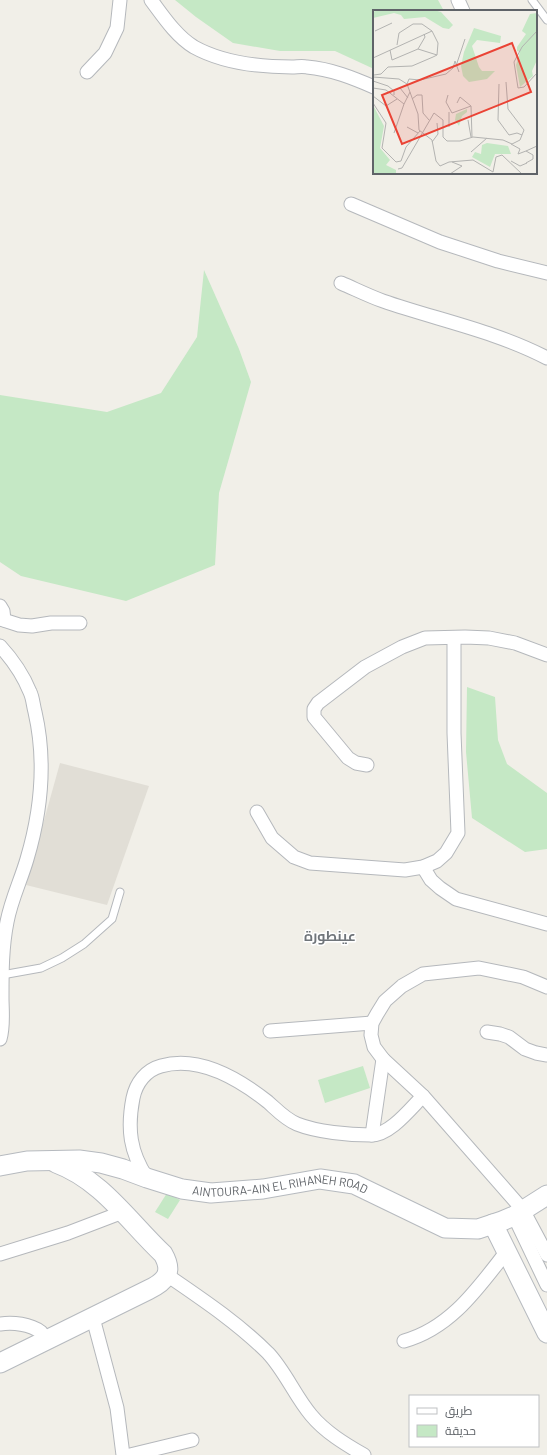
<svg xmlns="http://www.w3.org/2000/svg" width="547" height="1455" font-family="Barlow,Cairo,sans-serif">
<style>
.education{fill:#e1ded6}
.green{fill:#c5e8c5}
.lines{fill:none;stroke-linecap:round;stroke-linejoin:round}
.lane-casing{stroke:#b5b8bc;stroke-width:9}
.street-casing{stroke:#b5b8bc;stroke-width:15}
.secondary-casing{stroke:#b6babf;stroke-width:21}
.lane{stroke:#fff;stroke-width:7}
.street{stroke:#fff;stroke-width:13}
.secondary{stroke:#fff;stroke-width:19}
.labels{text-anchor:middle;stroke-width:3;stroke-linejoin:round;paint-order:stroke}
.street-label{font-size:12px;fill:#5f6368;stroke:#fff}
.quarter-label{font-size:14px;font-weight:bold;fill:#70757a;stroke:#fff}
.inset-road{fill:none;stroke:#b3b3b1;stroke-width:1}
.view{fill:#ea4335;fill-opacity:0.15;stroke:#ea4335;stroke-width:2}
.inset-edge{fill:none;stroke:#5f6368;stroke-width:2}
</style>
<rect width="100%" height="100%" fill="#f1efe8"/>
<polygon class="education" points="60,763 149,786 107,905 26,885"/>
<g class="green">
<polygon points="175,0 438,0 444,11 374,11 374,69 335,51 280,51 233,43 196,17"/>
<polygon points="204,270 239,349 251,382 219,493 215,565 126,601 21,576 0,562 0,395 107,412 161,393 197,337"/>
<polygon points="467,687 495,697 498,740 507,764 547,793 547,849 525,852 472,818 466,752"/>
<polygon points="363,1066 370,1088 325,1103 318,1080"/>
<polygon points="167,1193 180,1200 168,1219 155,1212"/>
</g>
<g class="lines">
<defs>
<g id="lane">
<polyline points="532,0 547,20"/>
<polyline points="2,975 41,968 62,958 84,944 112,919 120,892"/>
</g>
<g id="street">
<path d="M151 0C163 16 176 36 194 47 223 63 259 67 292 67 297 67 302 66 307 67 331 69 353 78 374 87"/>
<polyline points="458,0 463,11"/>
<polyline points="87,72 105,53 117,28 120,0"/>
<polyline points="351,204 440,242 498,261 547,273"/>
<path d="M341 283C355 289 369 296 383 301 438 320 495 331 547 358"/>
<polyline points="0,606 3,611 4,620"/>
<polyline points="0,619 19,625 32,626 51,623 80,623"/>
<path d="M0 646C12 659 23 675 30 692 33 698 33 705 35 712 46 760 41 812 27 859 21 880 11 900 7 922 2 947 2 972 2 997 2 1011 4 1026 0 1039"/>
<polyline points="367,765 356,763 348,758 314,717 314,709 318,703 365,667 402,647 425,638 465,637 489,638 515,643 547,655"/>
<polyline points="257,812 272,838 294,857 310,863 405,870 423,867 437,861 446,853 458,833 454,733 454,638"/>
<polyline points="423,867 431,880 440,888 456,899 547,924"/>
<polyline points="547,987 523,977 479,968 423,974 402,986 385,1001 377,1014 372,1023 371,1035 374,1047 383,1059 423,1096 523,1210 547,1255"/>
<polyline points="270,1031 372,1023"/>
<polyline points="487,1032 500,1034 509,1037 525,1049 536,1053 547,1055"/>
<polyline points="372,1135 383,1059"/>
<path d="M147 1178C130 1152 127 1129 133 1098 136 1083 146 1070 161 1066 199 1055 239 1079 268 1102 277 1110 285 1119 297 1124 317 1132 349 1135 371 1135 390 1135 410 1109 423 1096"/>
<polyline points="514,1216 547,1285"/>
<polyline points="0,1254 68,1233 123,1212"/>
<path d="M167 1275C202 1299 238 1323 268 1353 285 1371 295 1396 311 1415 325 1432 345 1444 364 1455"/>
<polyline points="93,1318 117,1408 123,1455"/>
<path d="M0 1324C13 1322 30 1324 41 1332 43 1334 45 1338 46 1340"/>
<path d="M404 1341C451 1328 478 1288 507 1251"/>
<polyline points="130,1455 192,1440"/>
</g>
<g id="secondary">
<path id="s1" d="M0 1166 27 1161 79 1160 101 1163 123 1169 147 1178 182 1189 211 1193 263 1189 320 1179 354 1184 445 1228 478 1229 502 1221 514 1216 547 1195"/>
<polyline points="493,1224 547,1333"/>
<path d="M0 1363 148 1290C165 1282 174 1273 163 1254 129 1222 102 1180 56 1163"/>
</g>
</defs>
<use href="#lane" class="lane-casing"/>
<use href="#street" class="street-casing"/>
<use href="#secondary" class="secondary-casing"/>
<use href="#lane" class="lane"/>
<use href="#street" class="street"/>
<use href="#secondary" class="secondary"/>
</g>
<g class="labels">
<g class="street-label">
<text dy="4" stroke="none"><textPath href="#s1" startOffset="286">AINTOURA-AIN EL RIHANEH ROAD</textPath></text>
</g>
<g class="quarter-label">
<text x="330" y="941">عينطورة</text>
</g>
</g>
<g transform="translate(373 10)">
<rect width="164" height="164" fill="#f1efe8"/>
<path d="M5 0H61L68 2 80 15 76 19 70 18 52 7 31 9 28 5 21 3 0 8V2ZM164 3V50L159 61 160 66 147 77 143 55 147 42 144 41V37L153 24 149 21 157 4ZM101 18 128 26 127 33 104 30 99 36 106 57 109 61H122L114 69 96 72 90 66 88 56 91 42ZM0 95 11 116 7 138 17 150 13 155 23 160V164H0ZM94 99V102L89 106 86 116 82 110 83 104ZM114 133 135 136 138 144H122L117 157 99 147 102 142 108 144 109 135Z" fill="#c5e8c5"/>
<path class="inset-road" d="M2 21 19 13M164 21 149 37 141 52 145 78 151 77 164 63M24 35 26 23 40 14H49L59 21M45 39 52 27 51 24M17 40 19 50 45 39 64 45M0 48 59 21 65 33 64 45 60 47 39 56 15 57 8 64 1 65M83 56 92 29M0 67 26 69 34 74 45 104 46 120 59 130 63 151 67 156 76 152 100 150 120 162 123 147 129 145 149 164M0 71 15 76 21 81V85M34 74 36 69 47 70 73 64 80 58 82 51 86 62M126 74 125 110 136 125 144 123 149 125M0 78 13 80 31 94 37 82M27 78 35 88M75 85 73 92 79 103 98 96M0 86 13 96 24 89M39 89 44 85H49L50 103 56 110M0 93 13 113 9 138 23 152 28 151 33 137 47 121M84 93 87 87 98 96 99 127M95 110 98 127M34 117 45 123M76 117V102M21 123 31 94M59 132 65 124 64 113M138 134 147 139 145 144 153 141 160 145V149L153 153M153 141 164 136M98 142 114 128M138 151 147 156 154 153M25 159 29 158 61 103 70 110V127L74 131H87L100 127 130 130 139 134 147 130 151 120 135 99 133 72M77 164 89 156 79 152"/>
<path class="view" d="M139 33 158 82 29 134 9 85Z"/>
<rect width="164" height="164" class="inset-edge"/>
</g>
<rect x="409" y="1395" width="130" height="52" fill="#ffffff" stroke="#bfc1c3"/>
<rect x="417" y="1408" width="20" height="6" fill="#ffffff" stroke="#bfc1c3"/>
<text x="445" y="1415" font-size="12" fill="#5f6368">طريق</text>
<rect x="417" y="1425" width="20" height="12" fill="#c5e8c5" stroke="#bfc1c3"/>
<text x="445" y="1435" font-size="12" fill="#5f6368">حديقة</text>
</svg>
